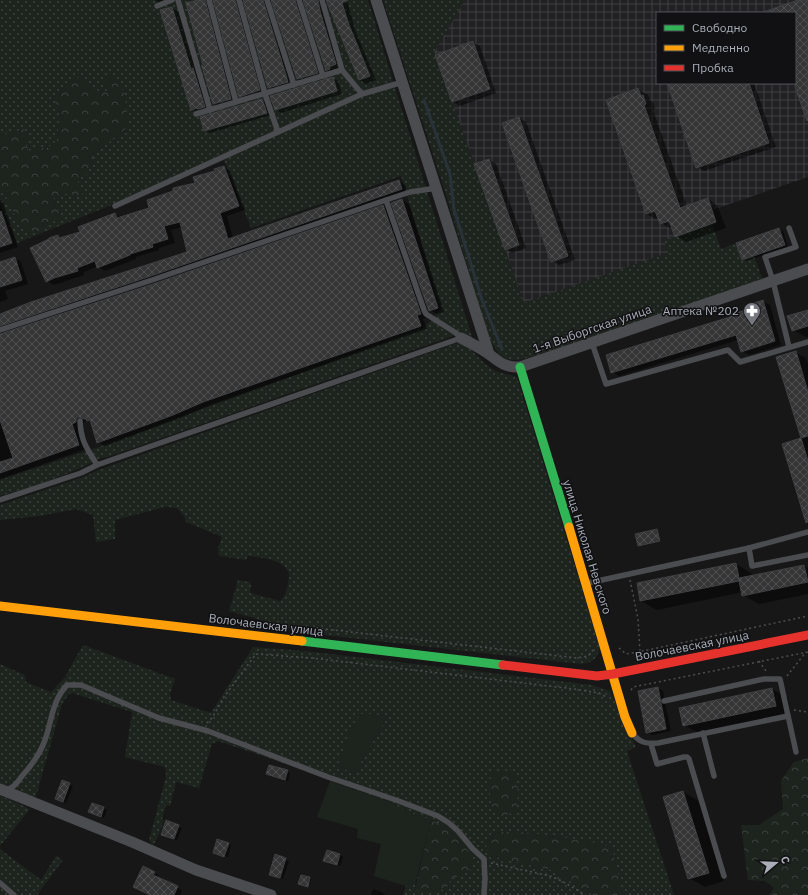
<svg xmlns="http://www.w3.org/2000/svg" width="808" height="895" font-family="'IBM Plex Sans',sans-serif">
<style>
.industrial{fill:url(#industrial-grid);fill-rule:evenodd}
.grass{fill:url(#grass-dots);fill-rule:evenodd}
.forest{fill:url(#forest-crowns)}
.garden{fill:#1d241e}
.shadow{fill:#0007}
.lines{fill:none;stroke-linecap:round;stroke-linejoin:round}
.stream{stroke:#2a3239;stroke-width:3}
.building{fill:url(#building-cross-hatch);stroke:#3f4043}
.path{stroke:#4d4e52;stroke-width:1.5;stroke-dasharray:2 3;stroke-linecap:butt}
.lane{stroke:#4b4c50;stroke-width:5.5}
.street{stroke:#4b4c50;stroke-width:11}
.fast{stroke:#30b455;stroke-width:9}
.slow{stroke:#ff9f0a;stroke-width:9}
.jam{stroke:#e5322d;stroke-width:9}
.labels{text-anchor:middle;stroke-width:3;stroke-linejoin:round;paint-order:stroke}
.poi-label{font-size:12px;fill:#a8adb8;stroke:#111113;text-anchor:end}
.street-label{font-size:12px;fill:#a8adb8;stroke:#111113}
</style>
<defs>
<pattern id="industrial-grid" width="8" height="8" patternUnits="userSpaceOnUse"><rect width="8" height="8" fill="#212123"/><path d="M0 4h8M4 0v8" fill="none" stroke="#3e3f41"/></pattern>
<pattern id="grass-dots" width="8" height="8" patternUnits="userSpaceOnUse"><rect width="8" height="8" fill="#1d241e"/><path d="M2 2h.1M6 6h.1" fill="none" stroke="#3b413d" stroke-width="1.8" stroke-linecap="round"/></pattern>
<pattern id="forest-crowns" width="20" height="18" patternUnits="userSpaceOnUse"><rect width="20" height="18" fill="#1d241e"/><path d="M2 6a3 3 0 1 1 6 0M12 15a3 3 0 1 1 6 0" fill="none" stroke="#3b413d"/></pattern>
<pattern id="building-cross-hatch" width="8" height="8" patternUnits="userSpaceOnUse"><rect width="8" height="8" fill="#353536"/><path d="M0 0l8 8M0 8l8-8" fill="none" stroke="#4f5051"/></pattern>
</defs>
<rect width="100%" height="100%" fill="#171717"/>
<path class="industrial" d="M465 0H808V177L712 210 716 222 675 237 668 253 524 303 434 52ZM657 13H795V83H657Z"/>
<g class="grass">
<path d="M0 0H368L473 340 459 334 108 457C98 458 92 463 83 467 56 479 28 488 0 496V480L96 448 424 328 441 309 401 176 251 228 224 160 17 243 0 203V192L5 194 20 227 61 212 56 208 53 199 76 178 87 174 95 153 128 127 107 91 101 94 79 77 55 104 60 112 57 141 48 148H37L29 151 24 143 0 134Z"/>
<path d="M383 0H465L434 52 524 303 668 253 664 240 712 224 721 249 736 243 742 260 754 256 763 280 532 357C506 364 500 360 488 336L446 195Z"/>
<path d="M460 342C473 349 480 361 492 369 500 374 509 374 517 377L600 648C597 659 593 662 582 664L307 633 229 611 238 580 250 582 251 585 250 593 280 601C285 595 287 592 288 584 288 581 289 578 289 575 287 560 260 557 248 556L246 560 219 556 218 548 222 537 186 522 184 516 177 508 165 507 115 520V539L96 542 93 515 76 509 39 516 0 520V505L83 477 101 469Z"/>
<path d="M83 645 175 679 170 694 171 700 211 713 253 647 305 651 592 685 610 691 636 747 627 751 674 895H623L612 848 598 843 515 831 493 833 489 837 491 856 552 870 593 895H403L406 886 416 881 415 889 448 884 454 877 470 871 472 855 446 827 431 820 404 811 392 803 269 758 218 741 212 744 199 788 176 782 170 806 166 805 162 819 164 820 159 834 153 846 149 840 166 777 165 767 125 757 132 712 72 693 69 694 62 704 36 796 33 798 0 784V664L25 675 26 682 51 692 65 677ZM371 714 386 719 354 774 338 765Z"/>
<polygon points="0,795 30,809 0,846"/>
<polygon points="0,849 41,880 56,856 63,860 37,895 0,895"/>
</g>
<g class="forest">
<polygon points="113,74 125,94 128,127 95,153 87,174 77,178 83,196 59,193 53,199 56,208 61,212 61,218 29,234 20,227 5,194 0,192 0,134 1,135 25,129 28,138 24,143 29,151 37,148 48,148 57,140 60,112 55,104 56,94 79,77 101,93 107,91 104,81"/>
<polygon points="808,758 808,895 769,895 774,888 765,881 748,880 741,825 759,825 783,809 781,781 794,762"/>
<path d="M503 770 513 773C520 784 518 798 516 811L501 817 493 812 489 787 492 772Z"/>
<path d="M431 820 446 827 472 855 470 871C461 875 449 877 447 888 434 893 427 895 415 889Z"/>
<polygon points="515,831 598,843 612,848 623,895 593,895 552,870 491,856 486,847 489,837 493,833"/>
</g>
<g class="garden">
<polygon points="360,714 371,714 386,719 354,774 338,765 349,732"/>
<polygon points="330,781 392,803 404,811 431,820 416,881 406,886 374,876 381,844 357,838 358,829 317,817"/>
</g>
<g class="shadow">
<polygon points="155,0 173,0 162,4"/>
<polygon points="202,0 207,0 237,103 221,108 214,104 203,66"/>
<polygon points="214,0 244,0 242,3 266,94 247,100 240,96"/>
<polygon points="244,0 272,0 270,3 295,86 276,91 269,87"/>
<polygon points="273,0 304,0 302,3 324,77 305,83 297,79"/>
<polygon points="305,0 347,0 355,30 376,80 366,84 359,80 328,0 325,4 343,68 334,74 327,70"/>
<polygon points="172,8 179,12 211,111 199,113 192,109"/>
<polygon points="473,42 480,46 496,93 460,106 453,102"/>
<polygon points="332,78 338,81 342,94 281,113 276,110"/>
<polygon points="668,83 754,83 776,147 704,171 697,167"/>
<polygon points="638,89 648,95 650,100 653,102 655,109 653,110 687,206 708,199 717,205 726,228 686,242 676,236 673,228 671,229 661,223 659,218 656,219 646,214"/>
<polygon points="262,100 267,103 271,115 210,133 204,130"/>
<polygon points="519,118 526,122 575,260 559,265 552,261"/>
<polygon points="489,160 496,164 526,248 512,253 505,249"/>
<polygon points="224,167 230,171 245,210 227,216 233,238 399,181 405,185 408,193 3,331 2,335 383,206 390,210 427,317 423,319 427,329 210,405 180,418 105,446 98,442 92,423 87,420 83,423 82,426 86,449 0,479 0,315 188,253 182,227 171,230 175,243 159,248 159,250 136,257 136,259 105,271 98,266 84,272 84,275 54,285 47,281 58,236 62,238 82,232 115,214 121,217 150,208"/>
<polygon points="0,200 3,202 18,247 0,253"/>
<polygon points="402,200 409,204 444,312 437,314 430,310"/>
<polygon points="779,229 783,231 788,247 746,261 743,259"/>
<polygon points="15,258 21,262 28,284 5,291 8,299 0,302 0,263"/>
<polygon points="762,301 770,305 781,345 749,355 742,351 738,340 619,376 612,372 756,308"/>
<polygon points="808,311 808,337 806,337 793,330"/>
<polygon points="795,352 806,358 808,364 808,525 784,445 802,439 778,357"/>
<polygon points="657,530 661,541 639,545"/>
<polygon points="736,564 751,573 752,577 804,566 808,568 808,594 759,604 743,595 743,592 657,610 641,601"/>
<polygon points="658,688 663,691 671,731 652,735 647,732"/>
<polygon points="772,689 788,698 791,715 700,734 684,725"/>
<polygon points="287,771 290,773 288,781 267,774"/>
<polygon points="62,782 73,786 66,803 59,800"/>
<polygon points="683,792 699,801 724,881 705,887 689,878"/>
<polygon points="92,804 107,810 104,818 92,814"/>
<polygon points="167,822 182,828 177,840 165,836"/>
<polygon points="228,843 231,845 228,857 216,853"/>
<polygon points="340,855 343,857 340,866 324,861"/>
<polygon points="276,856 289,861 283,879 270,874"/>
<polygon points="143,868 158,875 157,878 182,890 180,895 151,895"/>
<polygon points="302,876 311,879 309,887 300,884"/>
<polygon points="373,889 382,892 385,895 371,895"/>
</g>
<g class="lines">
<polyline class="stream" points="424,100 450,174 454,209 482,300 502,349"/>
</g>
<g class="building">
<polygon points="198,0 205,0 231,99 213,104 202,66 203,65 186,3"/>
<polygon points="213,0 235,0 260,90 239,97"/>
<polygon points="243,0 263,0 288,82 268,88"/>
<polygon points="271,0 295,0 318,73 297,79"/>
<polygon points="303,0 318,0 320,11 336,64 329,67 330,69 326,70"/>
<polygon points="326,0 348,0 342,3 349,25 370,76 359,80"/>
<polygon points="798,0 808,0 808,120 807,121 795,87 795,13 764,13 763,12"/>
<polygon points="172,7 191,69 193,68 205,107 198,109 197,108 191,110 160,10"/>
<polygon points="473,41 490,89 452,102 435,55"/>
<polygon points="333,77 337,91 275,110 270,96"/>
<polygon points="667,83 749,83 769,143 696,168"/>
<polygon points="638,88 641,96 643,95 646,104 644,105 680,208 708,198 716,222 675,237 669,221 660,224 655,211 646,214 606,100"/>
<polygon points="262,99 267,113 204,131 200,117"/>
<polygon points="519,117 568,256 551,262 502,123"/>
<polygon points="489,159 519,245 505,250 474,164"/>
<polygon points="224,166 239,206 220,213 228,239 399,180 402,189 151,276 0,326 0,314 31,302 187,252 180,222 164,226 168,239 152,244 153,247 130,254 130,255 97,268 95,261 77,268 78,271 54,278 46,282 30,248 49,239 49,238 58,235 59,238 80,232 78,227 115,213 117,218 149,208 147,200 173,191 173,188 195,183 193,177 215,171 214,169"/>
<polygon points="402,199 438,308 429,311 391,203"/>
<polygon points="383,205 421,314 417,315 421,326 203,402 173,415 97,443 90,420 87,421 86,419 84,419 79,417 76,419 76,422 72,424 79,445 0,473 0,462 13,458 0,420 0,334 153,284"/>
<polygon points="1,211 12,243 0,247 0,212"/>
<polygon points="779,228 785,245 742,260 736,243"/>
<polygon points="15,257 22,280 0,287 0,262"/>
<polygon points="763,300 775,341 741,352 736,335 611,373 606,355 730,317 730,315 755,307 754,303"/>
<polygon points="808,310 808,326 792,331 787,316"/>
<polygon points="796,351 808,392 808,436 801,438 776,357"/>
<polygon points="801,438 808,461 808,522 806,523 782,444"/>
<polygon points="657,529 660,541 638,546 635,534"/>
<polygon points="736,563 739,578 804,565 808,582 742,596 739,581 640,601 637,583"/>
<polygon points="658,687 666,729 646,733 638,691"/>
<polygon points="772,688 776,706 683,726 679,708"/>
<polygon points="269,765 288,770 285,780 266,774"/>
<polygon points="62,780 70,783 63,802 55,799"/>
<polygon points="683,791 709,873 688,879 663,797"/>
<polygon points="92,803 104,807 101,817 88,812"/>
<polygon points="166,820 179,825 174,839 161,835"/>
<polygon points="217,839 229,843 224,857 213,853"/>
<polygon points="327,850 340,854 337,865 323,861"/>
<polygon points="275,854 286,858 280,878 269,875"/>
<polygon points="143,866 155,872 153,875 178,886 174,895 150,895 133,887"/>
<polygon points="301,875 310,877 308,887 298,884"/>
</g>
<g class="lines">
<g class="path">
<polyline points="630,580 638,619 640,652"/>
<polyline points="316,628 577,658 588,656 593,650"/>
<polyline points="619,648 626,654 638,652 808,616"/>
<polyline points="759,661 766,671"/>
<polyline points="787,676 806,652"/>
<polyline points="631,690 633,687 808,652"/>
<polyline points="794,710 808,712"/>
<polyline points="207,723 212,718 224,697 256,654 312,658 574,689 599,693 606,697"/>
<polyline points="491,863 550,876 562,881 585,895"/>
</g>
<g class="lane">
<polyline points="178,0 210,110"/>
<polyline points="209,0 236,102"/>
<polyline points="239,0 265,94 278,132"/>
<polyline points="267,0 294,85"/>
<polyline points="299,0 323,76"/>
<polyline points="322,0 342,70 362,94"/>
<polyline points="157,6 172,0"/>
<polyline points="196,114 342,70"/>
<polyline points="386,200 424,310 426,314 456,333 461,338"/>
<polyline points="115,206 362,94 403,82"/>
<polyline points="789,228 796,247 765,257 773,281 789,347"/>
<polyline points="0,330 152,280 386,200 410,192 437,188"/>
<polyline points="592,343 606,384 728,350 740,362 808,342"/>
<path d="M80 421C81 442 87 448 97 465"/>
<polyline points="0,500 81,473 97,465 461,338"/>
<polyline points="749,548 808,532"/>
<polyline points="588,583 749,548 752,566 808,555"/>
<polyline points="664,701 764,679 780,679 796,752"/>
<polyline points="703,733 714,776"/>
<path d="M633 734C640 743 647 744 658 743L788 716"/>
<polyline points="651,744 657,764 684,757 687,757 689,759 724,876"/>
<path d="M6 790C13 789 18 782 22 776 32 765 40 754 45 740 52 720 52 701 67 685H81L159 718 208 731 328 777 396 800 438 816 449 823 458 831 473 849 484 859 485 879 484 895"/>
<polyline points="0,883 14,895"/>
</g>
<g class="street">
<polyline points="376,0 489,354"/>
<path d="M461 338C471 343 480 348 489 354 499 362 506 368 520 367L808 269"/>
<polyline points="0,789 132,842 196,870 271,895"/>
</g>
<g class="fast">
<polyline points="520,367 569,527"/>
<polyline points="302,641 503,665"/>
</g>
<g class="slow">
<polyline points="569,527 625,717 632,733"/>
<polyline points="0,606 302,641"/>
</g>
<polyline class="jam" points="503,665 597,676 613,674 808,635"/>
</g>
<defs>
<symbol id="pharmacy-pin" viewBox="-11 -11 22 30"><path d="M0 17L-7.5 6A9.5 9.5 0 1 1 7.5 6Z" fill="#757880" stroke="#111113"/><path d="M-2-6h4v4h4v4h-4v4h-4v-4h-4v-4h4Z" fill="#fff"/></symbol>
</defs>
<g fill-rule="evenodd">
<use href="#pharmacy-pin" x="742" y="301" width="20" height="27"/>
</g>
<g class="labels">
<g class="poi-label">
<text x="739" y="315">Аптека №202</text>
</g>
<g class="street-label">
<text transform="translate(592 329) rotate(-19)" y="4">1-я Выборгская улица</text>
<text transform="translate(587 547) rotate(73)" y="4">улица Николая Невского</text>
<text transform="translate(266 625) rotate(7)" y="4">Волочаевская улица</text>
<text transform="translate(692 646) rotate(-11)" y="4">Волочаевская улица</text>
</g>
</g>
<rect x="656" y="12" width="140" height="72" fill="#111113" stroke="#4d4f55"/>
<rect x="664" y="25" width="20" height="6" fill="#30b455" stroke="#4d4f55"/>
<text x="692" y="32" font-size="12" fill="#a8adb8">Свободно</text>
<rect x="664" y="45" width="20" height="6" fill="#ff9f0a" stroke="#4d4f55"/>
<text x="692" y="52" font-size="12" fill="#a8adb8">Медленно</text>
<rect x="664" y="65" width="20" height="6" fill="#e5322d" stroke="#4d4f55"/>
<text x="692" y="72" font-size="12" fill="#a8adb8">Пробка</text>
<g transform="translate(776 863) rotate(71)" stroke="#111113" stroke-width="3" paint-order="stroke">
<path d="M0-3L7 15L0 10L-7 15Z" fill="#a8adb8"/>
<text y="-6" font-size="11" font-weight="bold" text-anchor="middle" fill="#a8adb8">С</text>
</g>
</svg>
